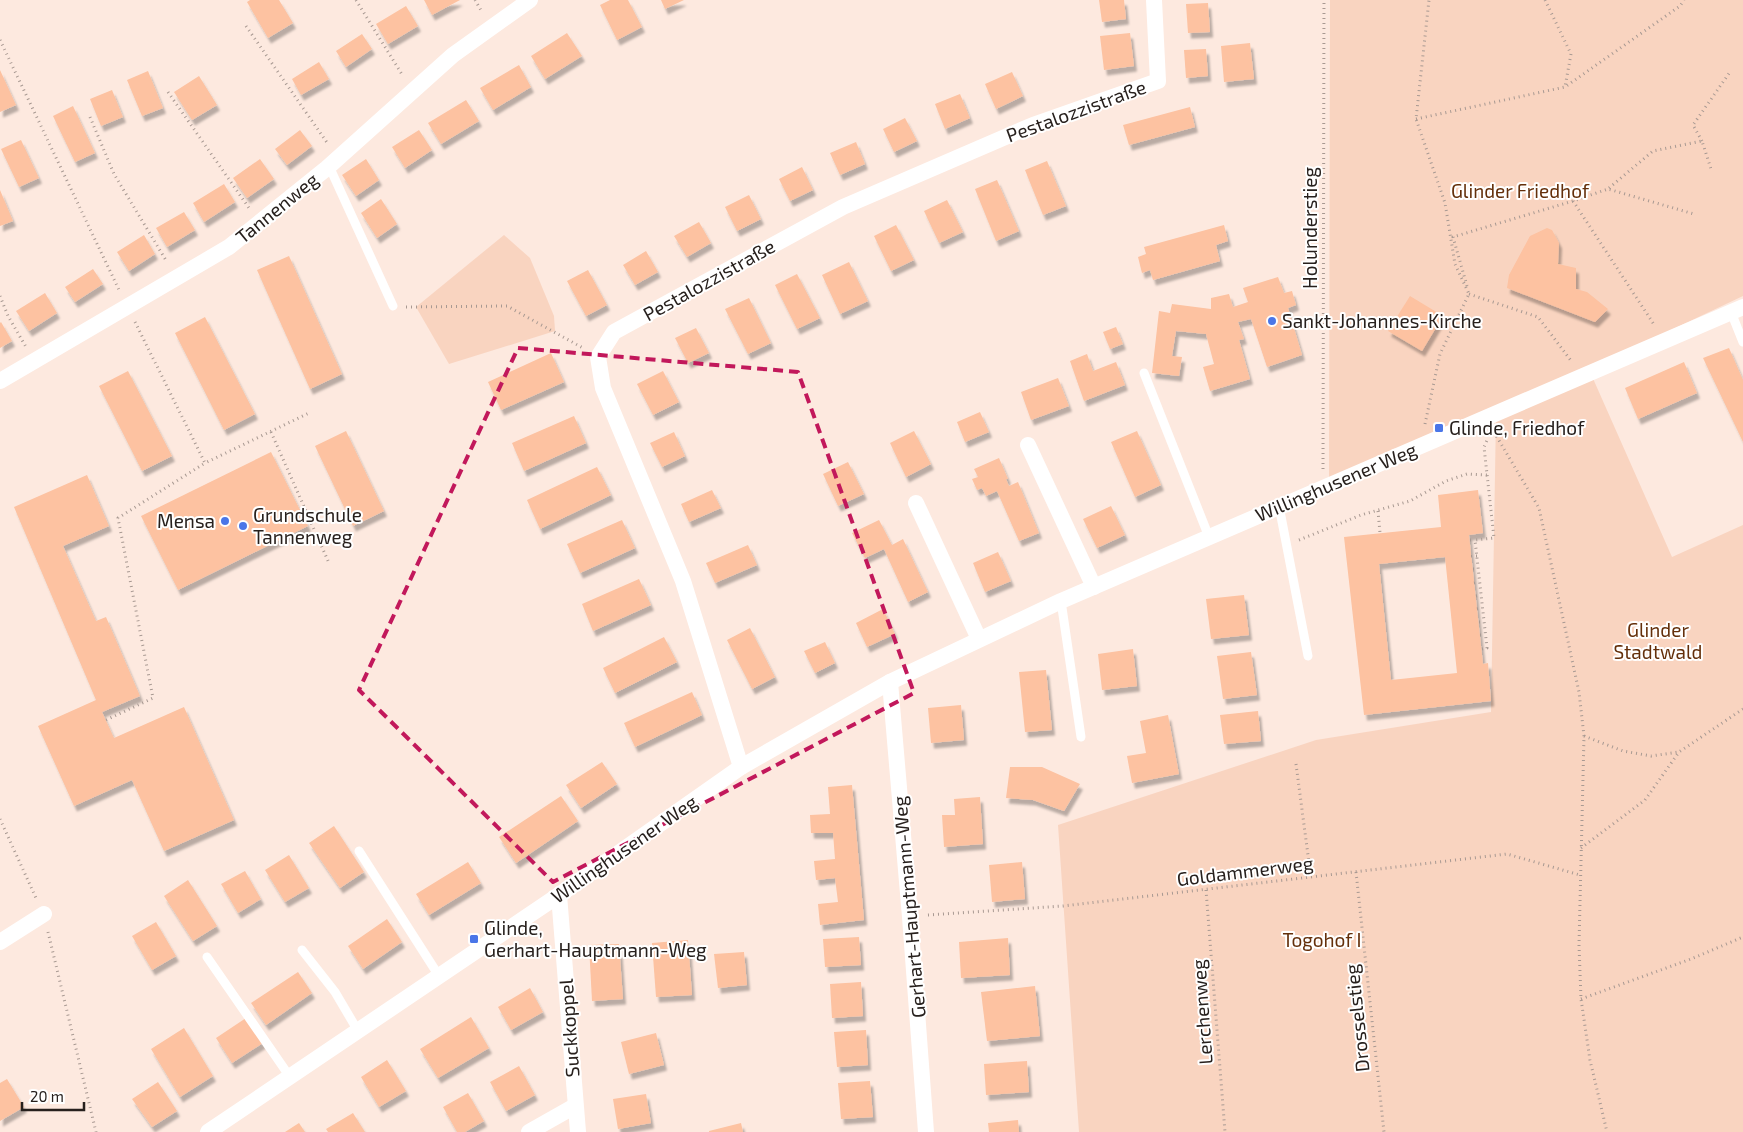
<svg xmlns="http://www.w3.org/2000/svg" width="1743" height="1132" font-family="'Exo 2',sans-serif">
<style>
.green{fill:#f9d4c0}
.building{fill:#fdc2a1;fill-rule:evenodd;filter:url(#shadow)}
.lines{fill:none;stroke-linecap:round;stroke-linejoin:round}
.path{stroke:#a89992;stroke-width:3;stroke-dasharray:1 4;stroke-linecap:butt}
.lane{stroke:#fff;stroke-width:9}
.street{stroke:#fff;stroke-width:16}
.marked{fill:none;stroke:#c2185b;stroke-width:4;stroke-dasharray:10 6;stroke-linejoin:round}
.poi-dot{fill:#4a76e8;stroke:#fff;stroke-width:2}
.labels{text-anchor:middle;stroke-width:4;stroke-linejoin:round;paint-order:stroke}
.street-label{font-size:19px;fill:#27201d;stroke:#fff}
.park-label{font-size:19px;fill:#642f0a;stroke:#fff}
.poi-label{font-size:19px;fill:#27201d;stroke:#fff;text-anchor:start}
</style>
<defs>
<filter id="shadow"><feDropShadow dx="3" dy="5.5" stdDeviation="1" flood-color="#0004"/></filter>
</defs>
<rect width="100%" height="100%" fill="#fde9df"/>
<g class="green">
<polygon points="1330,0 1743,0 1743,296 1578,374 1329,482"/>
<polygon points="504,235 530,258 554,316 555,331 449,364 416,307"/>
<polygon points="1591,374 1672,557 1743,525 1743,1132 1079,1132 1058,825 1316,740 1491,712 1496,415"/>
</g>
<g class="building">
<polygon points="250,0 279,0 293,23 268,38 247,2"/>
<polygon points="424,0 460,0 432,15"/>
<polygon points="610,0 628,0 642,27 617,40 600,5"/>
<polygon points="661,0 684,0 665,9"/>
<polygon points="1099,0 1124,0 1126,19 1102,22"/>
<polygon points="1208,3 1210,32 1188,33 1186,4"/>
<polygon points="406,6 418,26 388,44 376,24"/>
<polygon points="567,33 582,56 545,79 531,56"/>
<polygon points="1130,33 1134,66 1104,70 1100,36"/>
<polygon points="362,34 372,49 346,67 336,51"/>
<polygon points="1250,43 1254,79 1224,82 1221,46"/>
<polygon points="1206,49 1208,76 1186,78 1184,50"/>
<polygon points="319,62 329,79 301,95 292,79"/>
<polygon points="519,65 531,87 493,110 480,88"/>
<polygon points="0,70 16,105 0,112"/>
<polygon points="148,71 163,108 142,116 127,80"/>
<polygon points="1012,72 1023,96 996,109 985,84"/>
<polygon points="199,76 217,105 192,120 174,92"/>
<polygon points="112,90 123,117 101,126 90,99"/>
<polygon points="960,94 970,118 945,129 935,104"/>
<polygon points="466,100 479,121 441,144 428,123"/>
<polygon points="73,106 95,153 75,162 53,116"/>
<polygon points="1190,107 1195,127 1129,145 1123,125"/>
<polygon points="905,118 917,141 894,152 883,129"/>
<polygon points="300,130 312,146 287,165 275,149"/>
<polygon points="419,130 432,150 405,168 392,147"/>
<polygon points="21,140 39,178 19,187 1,149"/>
<polygon points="856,142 865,164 840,175 830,153"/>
<polygon points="260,159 274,179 247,198 233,178"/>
<polygon points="366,159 379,180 356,196 342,175"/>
<polygon points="1047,161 1066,206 1043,215 1025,170"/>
<polygon points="802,167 813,190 790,201 779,179"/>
<polygon points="997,180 1019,231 996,241 975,189"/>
<polygon points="224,184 235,202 204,222 193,203"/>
<polygon points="0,190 13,221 0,226"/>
<polygon points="749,195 761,219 737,231 725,207"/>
<polygon points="381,199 397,224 377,238 361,213"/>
<polygon points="947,200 963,232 939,243 924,211"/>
<polygon points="184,212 195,230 167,247 156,228"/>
<polygon points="699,222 711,243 687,257 674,236"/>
<polygon points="896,225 914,260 891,271 874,236"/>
<polygon points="1224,225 1228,241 1216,245 1220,261 1153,280 1150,270 1142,273 1138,257 1146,254 1144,247"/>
<polygon points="1547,228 1552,230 1559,243 1558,264 1576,268 1576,289 1587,292 1608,309 1595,322 1507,288 1509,275 1530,236"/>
<polygon points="144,235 155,254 129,271 117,252"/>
<polygon points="646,251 658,272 635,285 623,265"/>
<polygon points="289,256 342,374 310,389 257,270"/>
<polygon points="849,262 868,301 840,314 822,275"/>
<polygon points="93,269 103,284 75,302 65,287"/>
<polygon points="588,270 607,305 586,316 567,281"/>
<polygon points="797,274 820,318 797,329 775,285"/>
<polygon points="1278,277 1284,293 1292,291 1296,305 1288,308 1302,355 1267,367 1251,319 1238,322 1244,339 1239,340 1250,379 1210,391 1203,367 1214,364 1206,334 1176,331 1172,356 1182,357 1179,376 1152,373 1159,311 1170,313 1172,304 1211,309 1211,298 1229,294 1233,307 1248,302 1243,288"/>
<polygon points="45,293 57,313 29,331 16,311"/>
<polygon points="1410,296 1443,316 1422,351 1388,331"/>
<polygon points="749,298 771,343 748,354 725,309"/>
<polygon points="205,317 255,414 224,430 175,333"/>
<polygon points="1,322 12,341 0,348 0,323"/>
<polygon points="1116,327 1123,344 1110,349 1103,332"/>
<polygon points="696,328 709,353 688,363 675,338"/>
<polygon points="1729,348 1743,380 1743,442 1703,358"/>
<polygon points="551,353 564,382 501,410 488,382"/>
<polygon points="1087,354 1093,371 1116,362 1125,385 1084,401 1070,361"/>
<polygon points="1684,362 1697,393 1638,419 1625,388"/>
<polygon points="128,371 172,456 142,471 99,386"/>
<polygon points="663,371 679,402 653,415 637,384"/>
<polygon points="1058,378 1069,406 1031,420 1021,392"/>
<polygon points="980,412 989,432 965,442 957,422"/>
<polygon points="574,416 586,443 524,471 512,443"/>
<polygon points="346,431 384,511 353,526 315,446"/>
<polygon points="914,431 931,464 906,477 890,443"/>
<polygon points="1137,431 1161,485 1135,497 1111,442"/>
<polygon points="674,432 685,456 662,467 650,443"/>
<polygon points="271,452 308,526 178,590 141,516"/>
<polygon points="999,458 1008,479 1006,479 1009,486 1018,482 1039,533 1019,541 997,491 986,496 982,488 977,490 972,479 978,477 974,469"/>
<polygon points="848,462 864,494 838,506 823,474"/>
<polygon points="597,467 611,495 540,529 527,500"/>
<polygon points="87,475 109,526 63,546 96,621 106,617 140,696 102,712 114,738 184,707 234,820 164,851 132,780 74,806 38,726 96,700 14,507"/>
<polygon points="712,490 721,508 689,522 681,504"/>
<path d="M1478 490 1483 533 1469 535 1483 664 1488 663 1491 701 1364 715 1344 537 1441 527 1438 495ZM1445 557 1457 673 1391 680 1379 564Z"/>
<polygon points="1111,506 1125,535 1097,548 1083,519"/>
<polygon points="622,520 635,548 580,573 567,544"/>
<polygon points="879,520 892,545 903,539 928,592 908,602 884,549 865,558 852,533"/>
<polygon points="748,545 757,565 715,583 706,563"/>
<polygon points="998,552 1011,581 985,592 973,563"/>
<polygon points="639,579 651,605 593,631 582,604"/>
<polygon points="1244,595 1249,635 1211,639 1206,599"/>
<polygon points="883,609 895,634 867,647 856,623"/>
<polygon points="750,628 775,677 752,689 727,640"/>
<polygon points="664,637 677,662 615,693 603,668"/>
<polygon points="825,642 835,663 815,673 804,651"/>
<polygon points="1133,649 1137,686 1102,690 1098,654"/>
<polygon points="1251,652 1257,695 1223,699 1217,656"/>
<polygon points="1046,670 1052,730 1025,732 1019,672"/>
<polygon points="692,692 702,715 635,747 624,723"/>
<polygon points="961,705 964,740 931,743 928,708"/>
<polygon points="1258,711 1261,741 1224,744 1220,715"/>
<polygon points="1168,715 1179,774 1132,783 1127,756 1146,753 1140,721"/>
<polygon points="602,762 617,784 581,808 566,785"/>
<polygon points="1010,767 1042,767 1080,784 1064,811 1033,800 1006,798"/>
<polygon points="852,785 864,920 820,925 818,904 838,902 835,878 816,880 814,861 835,859 833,833 811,833 810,815 830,814 828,787"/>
<polygon points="561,796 578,821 516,863 499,837"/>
<polygon points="980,797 983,844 944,847 942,815 955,815 954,799"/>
<polygon points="334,826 364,872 340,888 309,843"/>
<polygon points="289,855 309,888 285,902 265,870"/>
<polygon points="468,862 481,883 429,915 416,894"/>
<polygon points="1022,862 1025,899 992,902 989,865"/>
<polygon points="245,871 261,899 238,913 221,884"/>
<polygon points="188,880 217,926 193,941 164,896"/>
<polygon points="387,919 402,942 363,969 348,946"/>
<polygon points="156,922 176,956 152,970 132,936"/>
<polygon points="859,937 861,965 825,967 823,939"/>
<polygon points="1008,938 1010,975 961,978 959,942"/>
<polygon points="688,940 692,995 656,997 652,943"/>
<polygon points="619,944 623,999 592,1001 589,945"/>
<polygon points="744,952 747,985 718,988 714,954"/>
<polygon points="298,972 312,993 266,1025 251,1003"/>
<polygon points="861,982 863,1016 832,1018 830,984"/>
<polygon points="1035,986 1040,1036 987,1041 981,992"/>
<polygon points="530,988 543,1012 511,1030 498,1007"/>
<polygon points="471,1017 489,1048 438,1078 420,1049"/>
<polygon points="246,1018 263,1043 232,1063 216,1038"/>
<polygon points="184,1028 213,1076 180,1097 151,1049"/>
<polygon points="866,1030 868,1065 837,1067 834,1032"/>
<polygon points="656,1033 664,1065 629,1074 621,1042"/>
<polygon points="387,1060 406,1091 379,1107 361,1077"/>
<polygon points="1027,1061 1029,1092 986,1095 984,1064"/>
<polygon points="519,1066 535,1095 506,1111 490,1082"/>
<polygon points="7,1079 24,1107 0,1121 0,1083"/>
<polygon points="870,1081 873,1117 841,1119 838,1083"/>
<polygon points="158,1082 177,1111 152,1127 132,1099"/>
<polygon points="468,1093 484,1121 465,1132 457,1132 443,1107"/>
<polygon points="646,1094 651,1123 618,1129 613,1099"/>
<polygon points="353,1113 365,1132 328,1132 326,1129"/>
<polygon points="1018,1120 1019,1132 989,1132 988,1123"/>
<polygon points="299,1123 305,1132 285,1132"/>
<polygon points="741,1123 743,1132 709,1132 709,1131"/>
</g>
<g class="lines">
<g class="path">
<polyline points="356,0 403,76"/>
<polyline points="475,0 482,12"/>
<polyline points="1545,0 1571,54 1565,87"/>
<polyline points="246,26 328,144"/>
<polyline points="0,40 120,292"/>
<polyline points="168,92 249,208"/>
<polyline points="90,117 114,174 167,262"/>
<polyline points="1416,119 1565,87 1680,6 1684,0"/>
<polyline points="1702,141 1693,125 1730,72"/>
<polyline points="1609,188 1653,151 1702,141 1711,169"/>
<polyline points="1573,201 1655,326"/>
<polyline points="1467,286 1453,237 1573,201 1608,189 1694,214"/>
<polyline points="1469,294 1538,317 1572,362"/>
<polyline points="0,296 8,316 26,347"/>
<polyline points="406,307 507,306 583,348"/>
<polyline points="135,322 205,463 309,413"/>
<polyline points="1425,424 1440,354 1469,294 1455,264 1445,203 1416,119 1429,0"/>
<polyline points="271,432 329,563"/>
<polyline points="1494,432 1539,508 1579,692 1584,736 1579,945 1581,999 1590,1060 1607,1132"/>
<polyline points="1323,469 1324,0"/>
<polyline points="1378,511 1380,533"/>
<polyline points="1299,540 1361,515 1410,501 1446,481 1467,474 1487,475"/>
<polyline points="1470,540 1475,540"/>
<polyline points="1471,556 1477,556"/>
<polyline points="1473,569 1478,569"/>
<polyline points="1474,583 1479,582"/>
<polyline points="1476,596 1481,595"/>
<polyline points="1477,609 1482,608"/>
<polyline points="1479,622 1484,622"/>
<polyline points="1480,635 1485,635"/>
<polyline points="1482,649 1487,648 1475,540 1494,538 1484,447 1488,438"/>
<polyline points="106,720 153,698 118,518 205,463"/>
<polyline points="1584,736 1623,751 1651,756 1679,752"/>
<polyline points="1296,764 1311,878"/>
<polyline points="0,819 36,898"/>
<polyline points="1581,848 1645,800 1679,752 1743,709"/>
<polyline points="1356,872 1384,1132"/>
<polyline points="1206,890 1225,1132"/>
<polyline points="928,915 1063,906 1507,854 1580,875"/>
<polyline points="48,932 96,1132"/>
<polyline points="1581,999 1691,959 1743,937"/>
</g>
<g class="lane">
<polyline points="329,166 393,306"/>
<polyline points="1731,312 1743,342"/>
<polyline points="1144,373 1209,537"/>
<polyline points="1279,506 1308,656"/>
<polyline points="1061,601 1081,737"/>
<polyline points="359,851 439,976"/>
<polyline points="302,950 335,992 358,1031"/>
<polyline points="207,957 290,1077"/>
</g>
<g class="street">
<polyline points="0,381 229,247 327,168 453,55 530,0"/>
<polyline points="1028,445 1094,587"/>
<polyline points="916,503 979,639"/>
<polyline points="890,682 910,917 926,1132"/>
<polyline points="741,767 683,581 603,388 598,357 614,332 843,207 1033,125 1158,81 1154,0"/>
<polyline points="559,895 578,1132"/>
<polyline points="0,942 44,914"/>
<polyline points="208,1132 559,895 741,767 890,682 1061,601 1743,307"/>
<polyline points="529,1132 575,1106"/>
</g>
</g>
<path class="marked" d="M518 348 798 372 914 693 553 882 359 690Z"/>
<g class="poi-dot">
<circle cx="1272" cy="321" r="5"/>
<rect x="1434" y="423" width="10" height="10" rx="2.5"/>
<circle cx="225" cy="521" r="5"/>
<circle cx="243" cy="526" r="5"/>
<rect x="469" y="934" width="10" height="10" rx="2.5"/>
</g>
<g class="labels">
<g class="street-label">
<text transform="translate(1076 111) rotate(-20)" y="7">Pestalozzistraße</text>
<text transform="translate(277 208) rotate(-39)" y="7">Tannenweg</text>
<text transform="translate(1310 228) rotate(-90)" y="7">Holunderstieg</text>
<text transform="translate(709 280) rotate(-29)" y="7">Pestalozzistraße</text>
<text transform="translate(1336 482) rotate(-23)" y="7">Willinghusener Weg</text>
<text transform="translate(624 849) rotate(-35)" y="7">Willinghusener Weg</text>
<text transform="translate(1245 871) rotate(-7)" y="7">Goldammerweg</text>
<text transform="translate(909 907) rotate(-95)" y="7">Gerhart-Hauptmann-Weg</text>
<text transform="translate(1202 1012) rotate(-94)" y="7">Lerchenweg</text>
<text transform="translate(1357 1018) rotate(-96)" y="7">Drosselstieg</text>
<text transform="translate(569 1028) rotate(-94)" y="7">Suckkoppel</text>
</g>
<g class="park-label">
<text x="1520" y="198">Glinder Friedhof</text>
<text x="1658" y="637">Glinder<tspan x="1658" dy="22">Stadtwald</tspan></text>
<text x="1322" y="947">Togohof I</text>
</g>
<g class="poi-label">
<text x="1282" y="328">Sankt-Johannes-Kirche</text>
<text x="1449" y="435">Glinde, Friedhof</text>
<text x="253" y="522">Grundschule<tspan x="253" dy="22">Tannenweg</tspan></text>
<text x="215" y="528" text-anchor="end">Mensa</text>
<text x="484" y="935">Glinde,<tspan x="484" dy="22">Gerhart-Hauptmann-Weg</tspan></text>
</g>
</g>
<path d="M22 1102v8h62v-8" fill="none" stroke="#27201d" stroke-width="2.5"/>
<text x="30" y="1102" font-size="15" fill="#27201d" stroke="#ffffff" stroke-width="4" paint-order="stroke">20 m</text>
</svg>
